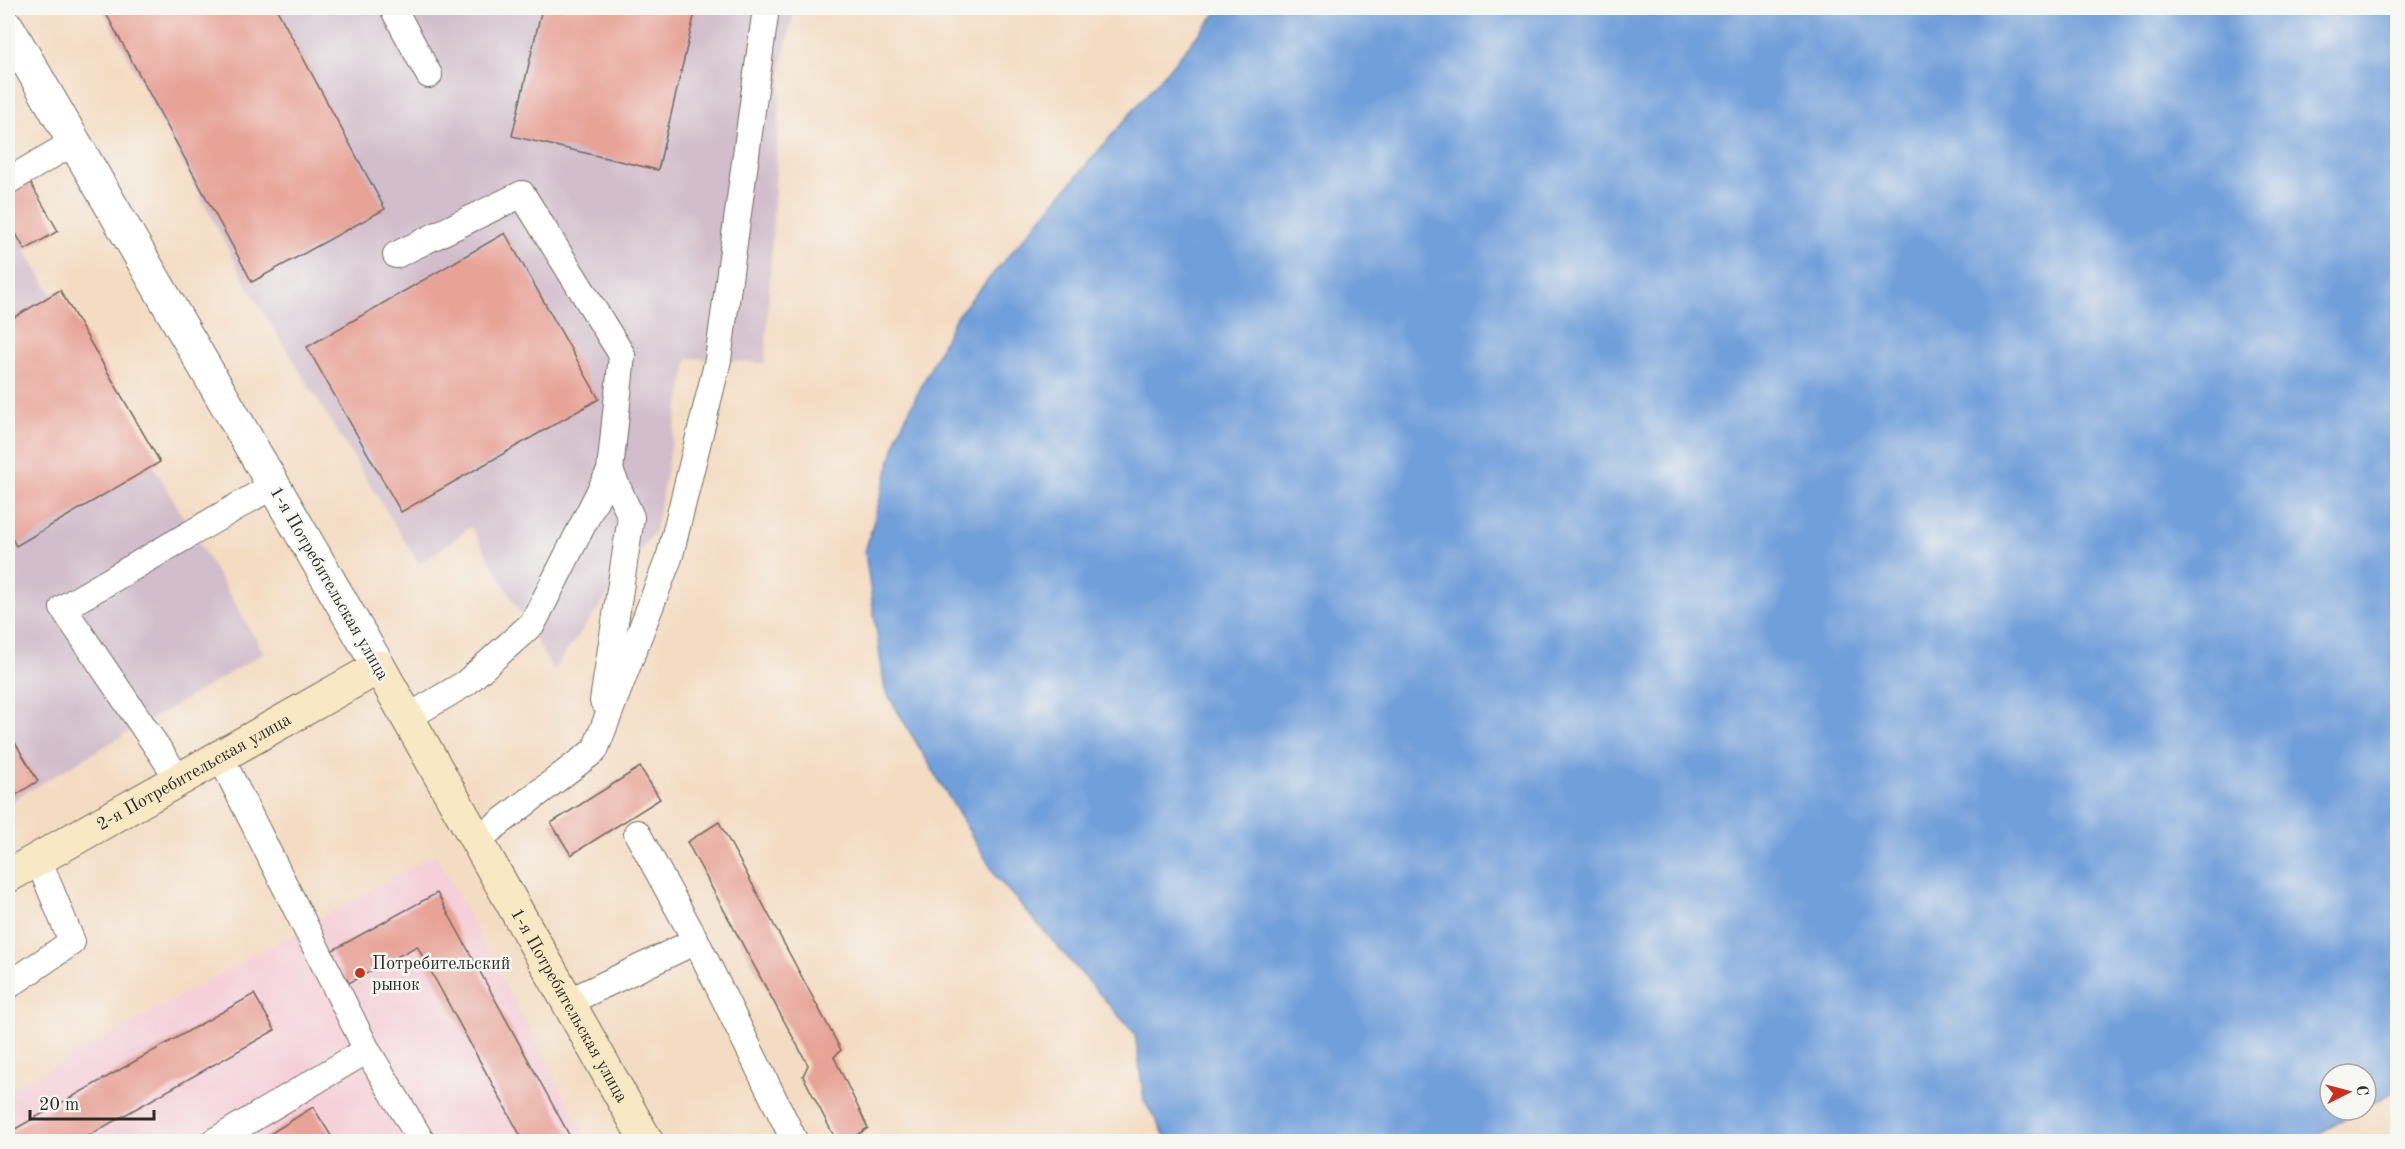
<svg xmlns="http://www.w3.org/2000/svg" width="2405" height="1149" font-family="'Old Standard TT',serif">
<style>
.built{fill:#f5cfd9}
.industrial{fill:#d1bdcb}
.water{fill:#719fda;stroke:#4e6582;stroke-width:1.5}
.building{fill:#e8a397}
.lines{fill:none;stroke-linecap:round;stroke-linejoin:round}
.lane-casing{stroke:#716960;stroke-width:28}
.street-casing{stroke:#716960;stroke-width:35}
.secondary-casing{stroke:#716960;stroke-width:35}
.lane{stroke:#fff;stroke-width:26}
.street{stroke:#fff;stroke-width:33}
.secondary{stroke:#f8e8c3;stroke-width:33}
.poi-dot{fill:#c8321e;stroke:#f6f6f2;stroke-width:2}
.labels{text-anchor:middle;stroke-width:5;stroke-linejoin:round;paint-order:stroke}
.street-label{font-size:18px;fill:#2b2b2b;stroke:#f6f6f2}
.poi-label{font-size:18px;fill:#2b2b2b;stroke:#f6f6f2;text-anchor:start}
</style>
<rect width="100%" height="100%" fill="#f6f6f2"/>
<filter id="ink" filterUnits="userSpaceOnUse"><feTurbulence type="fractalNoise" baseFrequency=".0167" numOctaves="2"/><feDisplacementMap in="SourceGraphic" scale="12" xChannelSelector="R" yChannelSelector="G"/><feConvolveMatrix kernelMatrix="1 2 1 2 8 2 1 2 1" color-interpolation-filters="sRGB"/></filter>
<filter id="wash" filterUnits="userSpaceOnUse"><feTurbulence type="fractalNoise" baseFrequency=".008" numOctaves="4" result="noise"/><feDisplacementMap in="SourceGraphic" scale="24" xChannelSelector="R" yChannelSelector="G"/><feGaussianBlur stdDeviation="1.35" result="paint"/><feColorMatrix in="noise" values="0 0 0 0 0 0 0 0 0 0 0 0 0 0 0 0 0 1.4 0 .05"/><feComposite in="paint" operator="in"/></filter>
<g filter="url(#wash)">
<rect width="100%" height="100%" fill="#f4dcc2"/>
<polygon class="built" points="436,854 588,1141 8,1141 8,1092"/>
<g class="industrial">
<polygon points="102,8 795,8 782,61 765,363 688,358 655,531 553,670 471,527 419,564 248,287"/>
<polygon points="8,221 264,653 8,803"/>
</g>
<polygon class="water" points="1221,8 2397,8 2397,1090 2366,1107 2366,1074 2330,1074 2330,1110 2361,1110 2304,1142 1168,1141 1144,1100 1135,1034 997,878 885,690 865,552 899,431 956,317"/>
<g id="blocks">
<g class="building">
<polygon points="103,8 276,8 385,209 252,282"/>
<polygon points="542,8 696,8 658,170 512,136"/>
<polygon points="27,177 58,231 25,250 8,219 8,188"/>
<polygon points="505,233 599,399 401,512 307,347"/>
<polygon points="60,290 160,462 16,546 8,531 8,321"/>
<polygon points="8,731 38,781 8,800"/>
<polygon points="640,767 660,799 571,855 551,823"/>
<polygon points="719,822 841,1050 834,1057 868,1128 854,1137 857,1142 837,1142 803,1076 808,1065 687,842"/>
<polygon points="437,893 573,1142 524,1142 417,946 349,983 331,951"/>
<polygon points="254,994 275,1030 77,1142 8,1142 8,1133"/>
<polygon points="313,1107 335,1142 257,1142"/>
</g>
</g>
</g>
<g filter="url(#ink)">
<use href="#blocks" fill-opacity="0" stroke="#716960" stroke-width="1.5"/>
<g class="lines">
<defs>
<g id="lane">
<polyline points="393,8 429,75"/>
<polyline points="8,181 74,142"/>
<polyline points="396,255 522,194 622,355 610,471 533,623 466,683 407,718"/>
<polyline points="603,701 631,517 610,471"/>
<polyline points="221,758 367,1050 422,1142"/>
<polyline points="180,781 63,608 274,485"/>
<polyline points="637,833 696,941"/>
<polyline points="477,840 595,750 670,555 718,360 766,8"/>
<polyline points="8,986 72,942 38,859"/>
<polyline points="568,1002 696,941 795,1142"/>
<polyline points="213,1142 367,1050"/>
</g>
<polyline id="street" points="8,28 379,667"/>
<g id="secondary">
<path id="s1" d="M8 876 379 667 647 1142"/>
</g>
</defs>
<use href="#lane" class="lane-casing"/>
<use href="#street" class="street-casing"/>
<use href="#secondary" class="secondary-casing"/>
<use href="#lane" class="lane"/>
<use href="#street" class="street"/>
<use href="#secondary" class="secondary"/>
</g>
</g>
<circle class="poi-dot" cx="360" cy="973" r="6"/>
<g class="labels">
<g class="street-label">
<text transform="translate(330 583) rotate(60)" y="6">1-я Потребительская улица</text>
<text dy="6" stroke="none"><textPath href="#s1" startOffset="213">2-я Потребительская улица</textPath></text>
<text dy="6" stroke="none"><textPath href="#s1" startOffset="814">1-я Потребительская улица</textPath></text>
</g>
<g class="poi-label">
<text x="372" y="969">Потребительский<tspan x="372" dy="21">рынок</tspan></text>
</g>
</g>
<rect width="2405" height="1149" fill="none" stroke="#f6f6f2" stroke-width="30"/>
<g transform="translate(2348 1092) rotate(84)"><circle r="28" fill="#f6f6f2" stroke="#a5a5a2" stroke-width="1.5"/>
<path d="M0-4.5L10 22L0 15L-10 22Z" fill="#c8321e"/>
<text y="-9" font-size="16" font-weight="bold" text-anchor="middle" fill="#2b2b2b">С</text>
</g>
<path d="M30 1110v9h124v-9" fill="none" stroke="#2b2b2b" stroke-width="3"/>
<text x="39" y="1110" font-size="18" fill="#2b2b2b" stroke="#f6f6f2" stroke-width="4.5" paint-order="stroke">20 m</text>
</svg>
